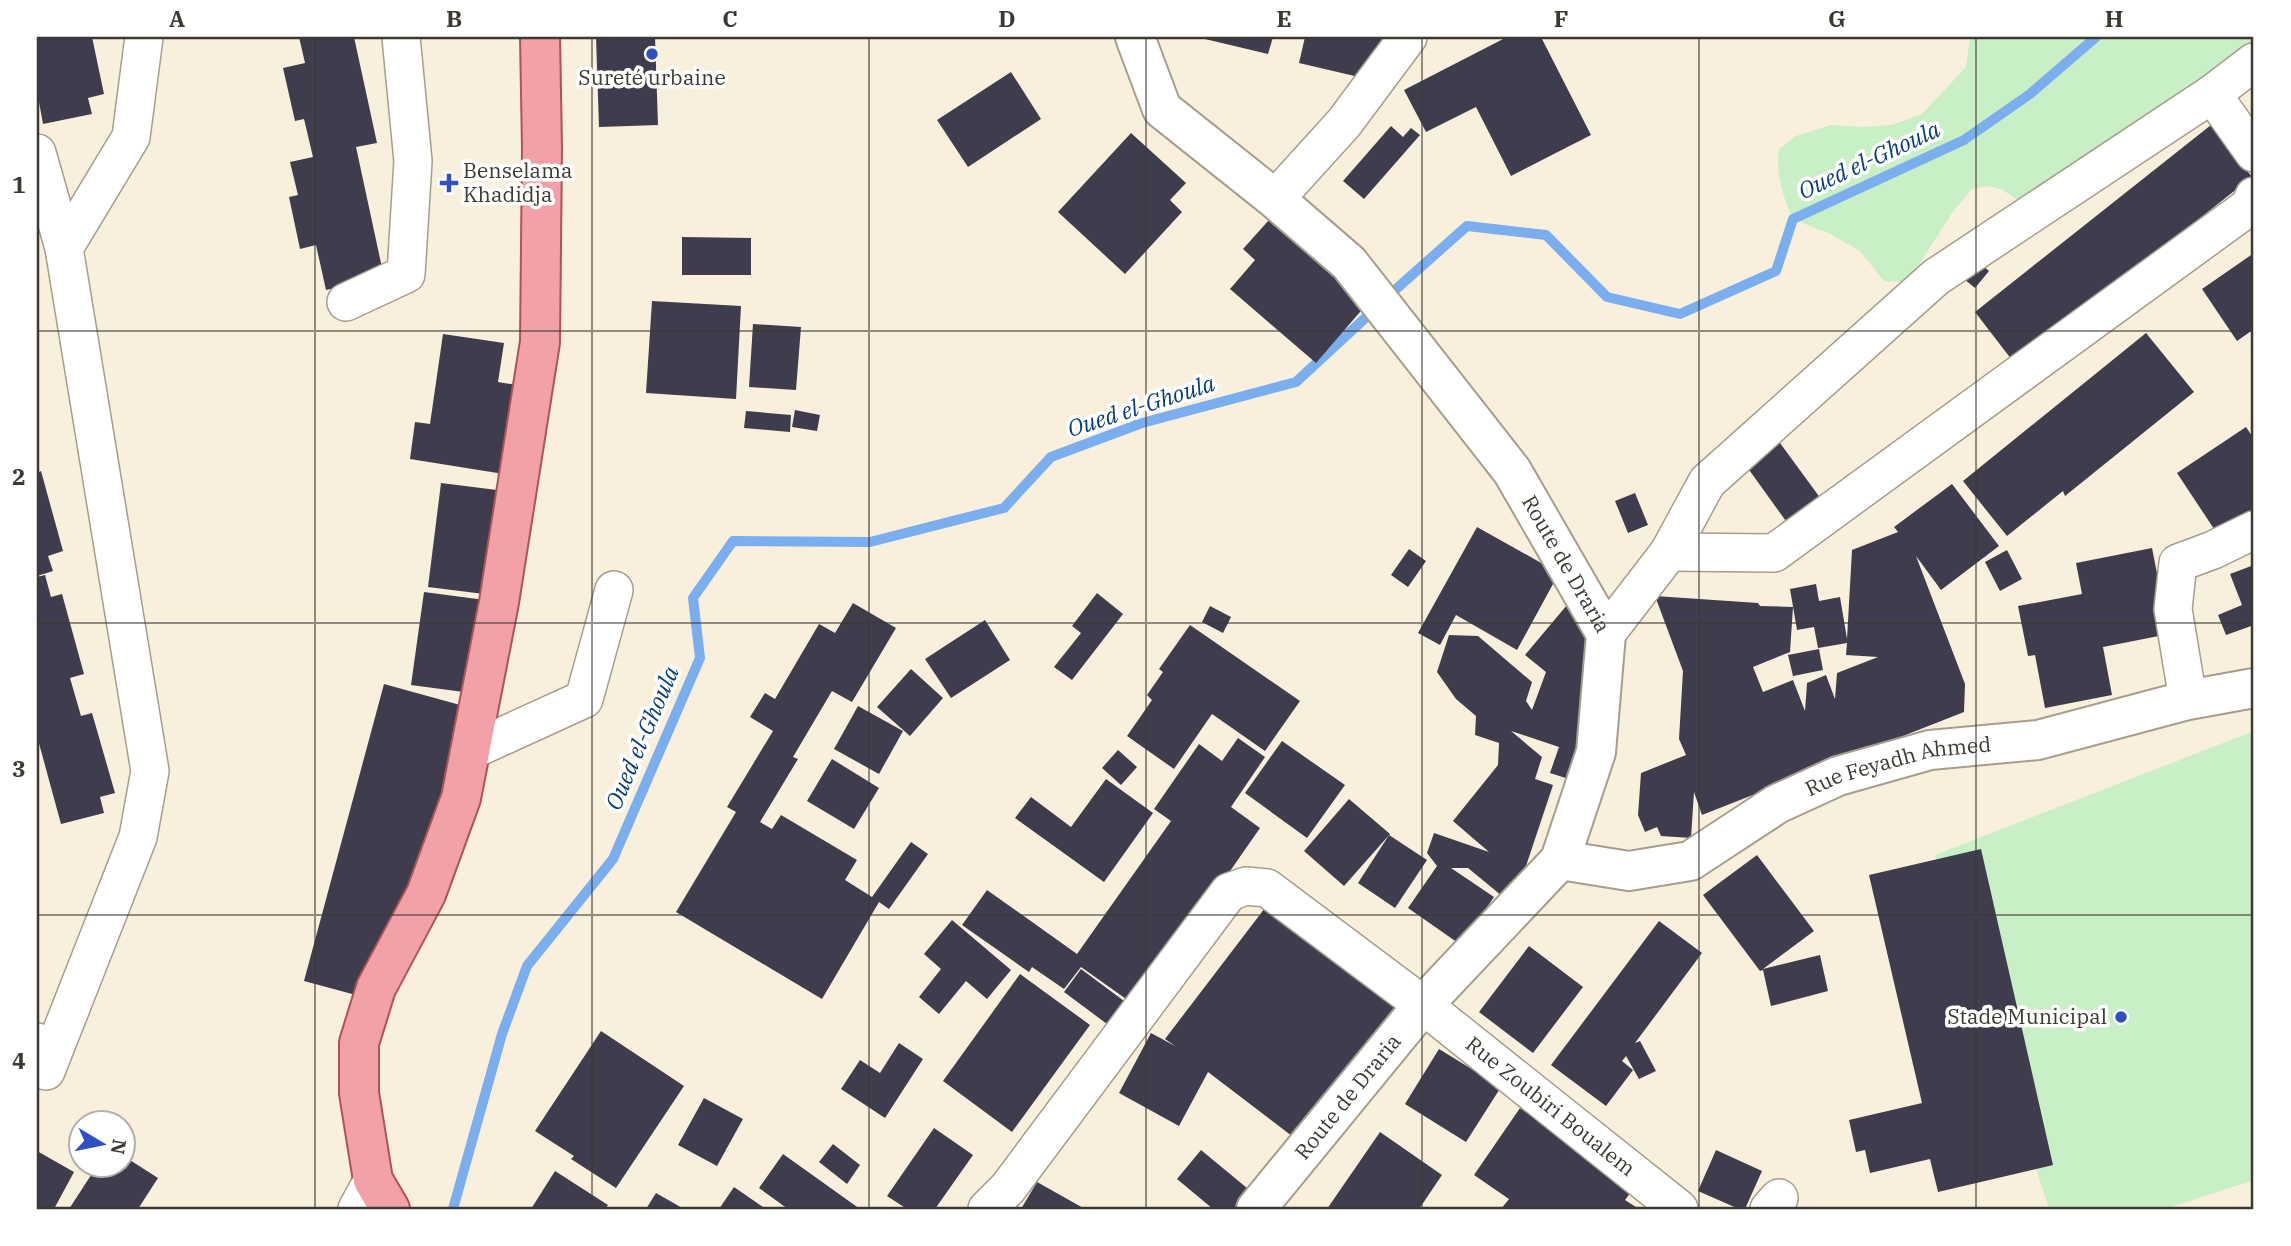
<svg xmlns="http://www.w3.org/2000/svg" width="2291" height="1246" font-family="'IBM Plex Serif',serif">
<style>
.green{fill:#c8efc5}
.lines{fill:none;stroke-linecap:round;stroke-linejoin:round}
.stream{stroke:#7baeef;stroke-width:10}
.building{fill:#3f3d4d}
.street-casing{stroke:#a69e8c;stroke-width:40}
.secondary-casing{stroke:#a69e8c;stroke-width:42}
.primary-casing{stroke:#ac5458;stroke-width:42}
.street{stroke:#fff;stroke-width:37}
.secondary{stroke:#fff;stroke-width:38}
.primary{stroke:#f1a1a7;stroke-width:38}
.grid{fill:none;stroke:#3d3932;stroke-width:2;stroke-opacity:0.55}
.poi-dot{fill:#3050c0;stroke:#fff;stroke-width:2.5}
.labels{text-anchor:middle;stroke-width:7;stroke-linejoin:round;paint-order:stroke}
.poi-label{font-size:21px;fill:#3d3932;stroke:#fff}
.street-label{font-size:21px;fill:#3d3932;stroke:#fff}
.water-label{font-size:23px;font-style:italic;fill:#073d76;stroke:#fff}
.neatline{fill:none;stroke:#3d3932;stroke-width:2.5}
.grid-label{font-size:23px;text-anchor:middle;font-weight:bold;fill:#3d3932}
</style>
<rect width="100%" height="100%" fill="#f8f0dd"/>
<g class="green">
<path d="M1970 37H2254V63L2020 202 2003 190 1989 186 1972 189 1952 213 1918 266 1903 282 1884 281 1860 251 1832 235 1793 219C1782 195 1776 175 1779 149L1796 136 1831 125 1863 127 1892 125 1922 114 1966 67Z"/>
<polygon points="2254,731 2254,1180 2165,1209 2049,1209 1935,855"/>
</g>
<g class="lines">
<g class="stream">
<polyline points="1386,298 1467,226 1546,235 1607,297 1680,314 1776,271 1793,219 1964,140 2030,94 2096,37"/>
<polyline points="453,1209 502,1034 527,966 613,859 700,658 693,598 733,541 870,542 1004,508 1051,457 1142,423 1296,382 1375,309"/>
</g>
</g>
<g class="building">
<polygon points="37,37 92,37 104,94 88,98 92,114 43,124 37,91"/>
<polygon points="299,37 354,37 377,143 356,147 384,277 326,290 316,245 300,249 289,197 298,195 290,162 313,157 304,119 295,121 283,68 305,63"/>
<polygon points="596,37 655,37 658,125 599,127"/>
<polygon points="1206,37 1273,37 1268,54 1205,39"/>
<polygon points="1305,37 1386,37 1376,81 1299,63"/>
<polygon points="1507,37 1541,37 1591,135 1511,176 1476,107 1426,132 1404,90"/>
<polygon points="1011,72 1041,119 968,167 937,120"/>
<polygon points="2211,125 2252,177 2015,364 1975,312"/>
<polygon points="1391,126 1403,137 1411,128 1420,135 1364,199 1343,181"/>
<polygon points="1131,133 1186,183 1170,200 1182,212 1125,274 1058,212"/>
<polygon points="1269,220 1366,305 1316,363 1230,289 1255,260 1243,249"/>
<polygon points="682,237 751,238 751,275 682,275"/>
<polygon points="2254,253 2254,329 2237,341 2202,289"/>
<polygon points="1974,258 1989,271 1975,288 1959,275"/>
<polygon points="652,301 741,306 736,399 646,393"/>
<polygon points="753,324 801,327 796,390 749,387"/>
<polygon points="2146,333 2194,392 2065,496 2063,491 2007,536 1963,481"/>
<polygon points="443,334 504,343 498,382 523,386 510,475 410,459 415,422 430,424"/>
<polygon points="795,410 820,415 817,431 792,427"/>
<polygon points="746,411 791,415 790,432 744,428"/>
<polygon points="2246,427 2254,439 2254,515 2220,538 2177,473"/>
<polygon points="1780,443 1821,499 1788,524 1747,467"/>
<polygon points="41,471 63,551 48,556 53,571 37,576 37,473"/>
<polygon points="441,483 505,491 492,595 428,587"/>
<polygon points="1952,484 1999,546 1941,590 1916,556 1965,684 1964,712 1702,815 1694,792 1691,838 1661,836 1657,827 1645,832 1638,815 1641,773 1686,755 1679,739 1683,671 1655,596 1758,603 1760,606 1793,607 1790,652 1753,667 1763,692 1793,680 1805,711 1807,683 1826,675 1835,699 1837,673 1878,657 1846,655 1847,643 1818,648 1814,627 1797,630 1790,589 1816,584 1819,601 1840,597 1847,639 1852,550 1898,532 1894,527"/>
<polygon points="1635,493 1648,525 1628,533 1615,501"/>
<polygon points="1477,527 1559,573 1517,650 1456,615 1440,645 1418,633"/>
<polygon points="2152,548 2169,634 2103,647 2112,695 2045,708 2035,655 2028,656 2018,606 2082,594 2076,563"/>
<polygon points="1409,549 1426,561 1408,587 1391,575"/>
<polygon points="2007,550 2022,579 2000,591 1985,562"/>
<polygon points="2254,565 2254,625 2226,635 2218,615 2242,605 2230,574"/>
<polygon points="45,575 51,597 62,594 84,674 70,678 81,716 92,713 115,793 100,797 104,813 61,824 37,736 37,577"/>
<polygon points="424,592 485,600 471,693 411,685"/>
<polygon points="1097,593 1123,614 1072,680 1054,667 1081,633 1072,626"/>
<polygon points="853,603 896,628 852,702 832,691 793,757 798,759 760,822 772,829 781,815 857,860 845,880 872,897 911,842 928,854 889,909 879,902 822,999 676,912 736,812 727,807 773,731 750,717 765,693 775,699 819,624 835,633"/>
<polygon points="1567,605 1589,637 1585,741 1572,780 1550,773 1559,747 1511,731 1542,757 1535,779 1553,785 1513,905 1468,868 1451,868 1494,897 1461,945 1408,908 1437,866 1427,853 1434,833 1489,852 1453,821 1498,765 1499,743 1475,735 1476,716 1456,699 1437,672 1449,635 1478,636 1532,682 1526,701 1532,710 1546,672 1525,655"/>
<polygon points="1210,606 1231,617 1223,633 1202,622"/>
<polygon points="985,620 1010,660 951,698 925,659"/>
<polygon points="1190,625 1300,701 1265,751 1212,714 1174,769 1127,736 1152,700 1147,695 1163,672 1159,669"/>
<polygon points="1819,649 1823,670 1793,676 1788,655"/>
<polygon points="911,669 943,698 910,736 877,707"/>
<polygon points="384,684 471,708 439,859 419,854 378,1001 304,981"/>
<polygon points="858,706 903,731 879,774 834,749"/>
<polygon points="1238,738 1265,757 1231,807 1260,828 1136,1006 1081,967 1064,989 1032,967 1029,972 962,925 987,890 1077,954 1171,821 1154,809 1199,744 1222,761"/>
<polygon points="1282,741 1345,785 1307,838 1245,793"/>
<polygon points="1118,750 1137,767 1121,785 1102,768"/>
<polygon points="832,759 879,788 854,829 807,801"/>
<polygon points="1106,779 1153,813 1104,882 1015,818 1031,797 1071,827"/>
<polygon points="1349,799 1390,834 1344,886 1304,851"/>
<polygon points="1389,835 1427,860 1395,908 1358,883"/>
<polygon points="1981,849 2053,1165 1938,1192 1930,1159 1870,1173 1865,1150 1856,1152 1849,1120 1922,1103 1869,875"/>
<polygon points="1757,855 1814,931 1763,969 1820,955 1828,991 1771,1006 1763,970 1760,971 1703,895"/>
<polygon points="1281,887 1420,994 1305,1146 1208,1072 1179,1126 1119,1093 1151,1033 1175,1046 1165,1039"/>
<polygon points="952,920 1011,970 987,999 966,981 939,1014 919,997 941,969 924,954"/>
<polygon points="1659,921 1702,953 1635,1043 1640,1041 1656,1071 1639,1079 1626,1056 1622,1061 1633,1070 1606,1106 1551,1065"/>
<polygon points="1529,946 1583,987 1533,1053 1479,1012"/>
<polygon points="1081,969 1124,1001 1107,1024 1064,992"/>
<polygon points="1020,974 1090,1025 1012,1132 943,1081"/>
<polygon points="601,1031 684,1086 616,1188 571,1159 574,1156 535,1131"/>
<polygon points="899,1043 923,1059 885,1118 841,1089 860,1060 880,1073"/>
<polygon points="1439,1049 1501,1087 1466,1142 1405,1104"/>
<polygon points="704,1098 743,1119 717,1166 678,1145"/>
<polygon points="1520,1108 1634,1188 1625,1200 1639,1209 1501,1209 1509,1199 1474,1175"/>
<polygon points="934,1128 973,1155 935,1209 907,1209 887,1196"/>
<polygon points="1380,1132 1442,1175 1419,1209 1327,1209"/>
<polygon points="833,1144 860,1165 847,1184 819,1162"/>
<polygon points="1201,1150 1253,1193 1239,1209 1213,1209 1177,1179"/>
<polygon points="1716,1150 1762,1171 1745,1209 1739,1209 1698,1191"/>
<polygon points="37,1151 74,1172 54,1209 37,1209"/>
<polygon points="783,1154 860,1209 788,1209 759,1188"/>
<polygon points="122,1155 158,1178 138,1209 69,1209 97,1166 122,1166"/>
<polygon points="555,1171 608,1205 605,1209 531,1209"/>
<polygon points="1037,1182 1085,1209 1021,1209"/>
<polygon points="734,1187 766,1209 719,1209"/>
<polygon points="656,1193 684,1209 646,1209"/>
</g>
<g class="lines">
<defs>
<g id="street">
<polyline points="2212,94 2254,153"/>
<polyline points="37,153 64,248 150,771 138,837 46,1071 37,1042"/>
<polyline points="1275,199 1344,123 1408,37"/>
<polyline points="64,248 131,137 144,37"/>
<polyline points="346,302 406,274 413,161 401,37"/>
<polyline points="1669,552 1774,553 2250,206 2254,196"/>
<polyline points="1606,634 1669,552 1707,482 1936,277 2212,94 2254,62"/>
<polyline points="2188,700 2173,609 2178,563 2213,550 2254,530"/>
<polyline points="470,751 584,699 614,590"/>
<polyline points="357,1209 373,1180"/>
<path id="s1" d="M987 1209 1008 1188 1229 892 1246 886 1267 888 1423 1005 1679 1209"/>
<polyline points="1769,1209 1779,1198"/>
</g>
<g id="secondary">
<path id="s2" d="M1135 37 1162 109 1275 199 1349 263 1512 471 1606 634 1596 752 1560 860 1423 1005 1256 1209"/>
<path id="s3" d="M1560 860 1629 871 1690 861 1777 804 1838 776 1930 750 2038 740 2188 700 2254 688"/>
</g>
<polyline id="primary" points="390,1209 373,1180 359,1093 359,1043 376,988 426,894 461,798 499,602 540,342 542,148 540,37"/>
</defs>
<use href="#street" class="street-casing"/>
<use href="#secondary" class="secondary-casing"/>
<use href="#primary" class="primary-casing"/>
<use href="#street" class="street"/>
<use href="#secondary" class="secondary"/>
<use href="#primary" class="primary"/>
</g>
<path class="grid" d="M315 37V1209M592 37V1209M869 37V1209M1146 37V1209M1422 37V1209M1699 37V1209M1976 37V1209M37 331H2254M37 623H2254M37 915H2254"/>
<g class="poi-dot">
<circle cx="652" cy="54" r="7"/>
<path d="M445.5 172.5h7v7h7v7h-7v7h-7v-7h-7v-7h7z"/>
<circle cx="2121" cy="1017" r="7"/>
</g>
<g class="labels">
<g class="poi-label">
<text x="652" y="85">Sureté urbaine</text>
<text x="463" y="178" text-anchor="start">Benselama<tspan x="463" dy="24">Khadidja</tspan></text>
<text x="2107" y="1024" text-anchor="end">Stade Municipal</text>
</g>
<g class="street-label">
<text dy="7" stroke="none"><textPath href="#s2" startOffset="691">Route de Draria</textPath></text>
<text dy="7" stroke="none"><textPath href="#s3" startOffset="364">Rue Feyadh Ahmed</textPath></text>
<text transform="translate(1348 1097) rotate(-51)" y="7">Route de Draria</text>
<text dy="7" stroke="none"><textPath href="#s1" startOffset="796">Rue Zoubiri Boualem</textPath></text>
</g>
<g class="water-label">
<text transform="translate(1869 160) rotate(-25)" y="8">Oued el-Ghoula</text>
<text transform="translate(1141 406) rotate(-18)" y="8">Oued el-Ghoula</text>
<text transform="translate(642 738) rotate(-67)" y="8">Oued el-Ghoula</text>
</g>
</g>
<rect width="2291" height="1246" fill="none" stroke="#ffffff" stroke-width="77"/>
<g transform="translate(102 1144) rotate(100)"><circle r="33" fill="#ffffff" stroke="#b1b0ad" stroke-width="2"/>
<path d="M0-5L12 26L0 18L-12 26Z" fill="#3050c0"/>
<text y="-10" font-size="19" font-weight="bold" text-anchor="middle" fill="#3d3932">N</text>
</g>
<rect x="38" y="38" width="2214" height="1170" class="neatline"/>
<g class="grid-label">
<text x="177" y="27">A</text>
<text x="454" y="27">B</text>
<text x="730" y="27">C</text>
<text x="1007" y="27">D</text>
<text x="1284" y="27">E</text>
<text x="1561" y="27">F</text>
<text x="1837" y="27">G</text>
<text x="2114" y="27">H</text>
<text x="19" y="193">1</text>
<text x="19" y="485">2</text>
<text x="19" y="777">3</text>
<text x="19" y="1069">4</text>
</g>
</svg>
